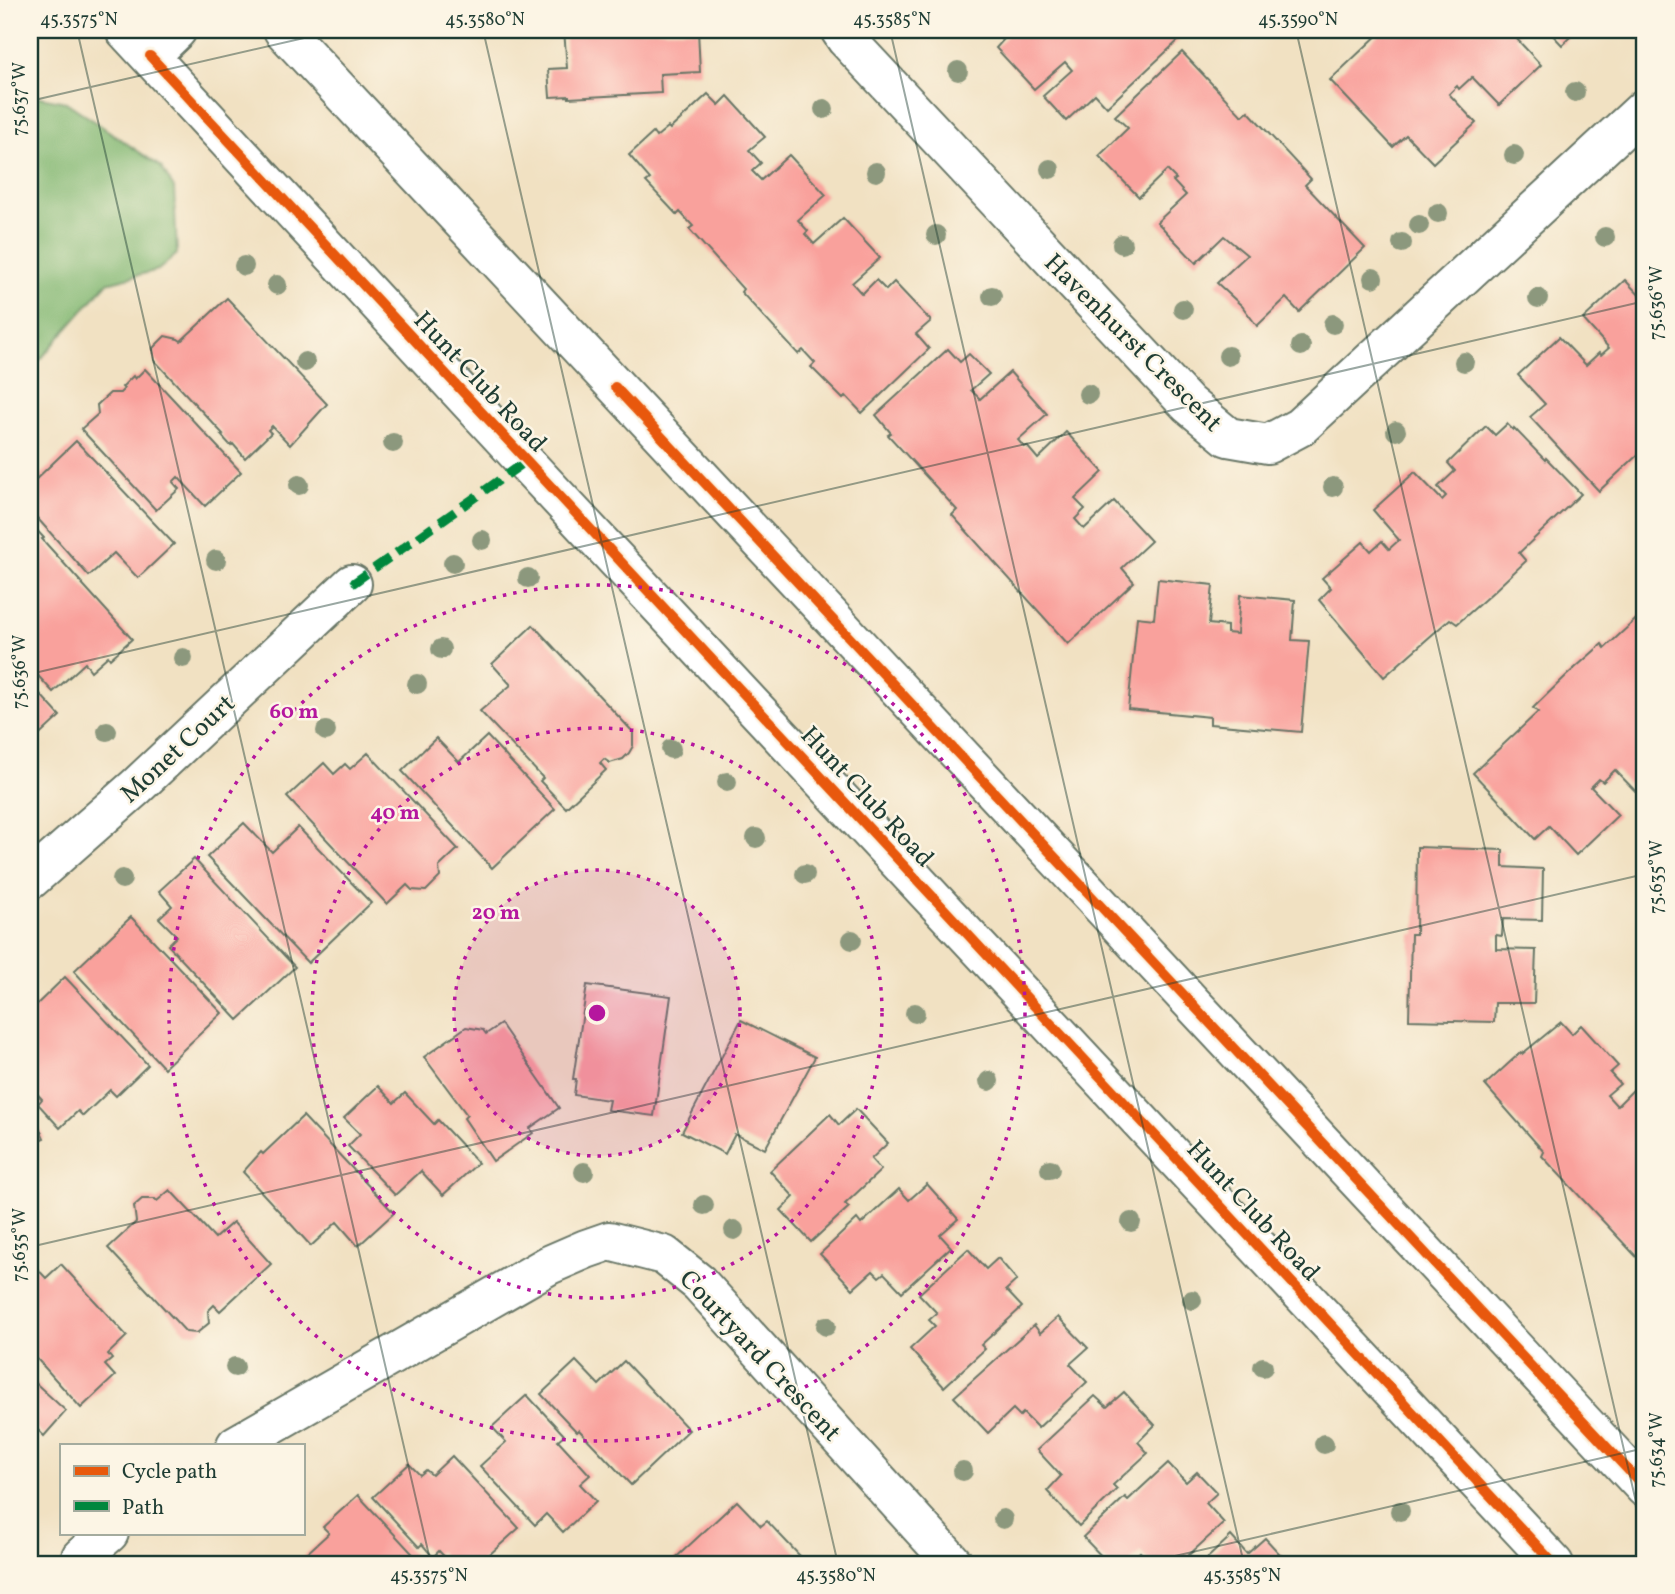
<svg xmlns="http://www.w3.org/2000/svg" width="1675" height="1594" font-family="Vollkorn,serif">
<style>
.forest{fill:#85b974;stroke:#527b54;stroke-width:2}
.building{fill:#f9a19c}
.lines{fill:none;stroke-linecap:round;stroke-linejoin:round}
.street-casing{stroke:#687666;stroke-width:42}
.secondary-casing{stroke:#687666;stroke-width:42}
.primary-casing{stroke:#687666;stroke-width:42}
.street{stroke:#fff;stroke-width:38}
.secondary{stroke:#fff;stroke-width:38}
.primary{stroke:#fff;stroke-width:38}
.quiet{stroke:#00873e;stroke-width:9;stroke-dasharray:18 9;stroke-linecap:butt}
.cycleway-casing{stroke:#fcf5e5;stroke-width:15}
.cycleway{stroke:#e8590c;stroke-width:10}
.tree{fill:#8c987d}
.ticks{fill:none;stroke:#1f3d34;stroke-width:2;stroke-opacity:0.45}
.ring{fill:none;stroke:#b5179e;stroke-width:3.5;stroke-dasharray:3.5 7}
.labels{text-anchor:middle;stroke-width:5;stroke-linejoin:round;paint-order:stroke}
.street-label{font-size:26px;fill:#1f3d34;stroke:#fcf5e5}
.centre{fill:#b5179e;stroke:#fcf5e5;stroke-width:3.5}
.ring-label{font-size:21px;text-anchor:middle;font-weight:bold;fill:#b5179e;stroke:#fcf5e5;stroke-width:5;stroke-linejoin:round;paint-order:stroke}
.neatline{fill:none;stroke:#1f3d34;stroke-width:2.5}
.ticks-label{font-size:18px;text-anchor:middle;fill:#1f3d34}
</style>
<rect width="100%" height="100%" fill="#fcf5e5"/>
<filter id="ink" filterUnits="userSpaceOnUse"><feTurbulence type="fractalNoise" baseFrequency=".0143" numOctaves="2"/><feDisplacementMap in="SourceGraphic" scale="14" xChannelSelector="R" yChannelSelector="G"/><feConvolveMatrix kernelMatrix="1 2 1 2 8 2 1 2 1" color-interpolation-filters="sRGB"/></filter>
<filter id="wash" filterUnits="userSpaceOnUse"><feTurbulence type="fractalNoise" baseFrequency=".00686" numOctaves="4" result="noise"/><feDisplacementMap in="SourceGraphic" scale="28" xChannelSelector="R" yChannelSelector="G"/><feGaussianBlur stdDeviation="1.57" result="paint"/><feColorMatrix in="noise" values="0 0 0 0 0 0 0 0 0 0 0 0 0 0 0 0 0 1.4 0 .05"/><feComposite in="paint" operator="in"/></filter>
<g filter="url(#wash)">
<rect width="100%" height="100%" fill="#f1e1c2"/>
<polygon class="forest" points="30,95 66,102 161,167 174,188 177,254 158,270 107,283 40,360 30,360"/>
<g id="blocks">
<g class="building">
<polygon points="564,30 698,30 700,72 660,74 661,93 569,98 569,96 550,97 548,69 567,68"/>
<polygon points="1012,30 1173,30 1181,38 1107,107 1095,94 1066,121 1043,96 1072,70 1065,62 1034,89 996,48"/>
<polygon points="1383,30 1523,30 1515,37 1541,65 1499,105 1472,77 1459,89 1457,86 1449,94 1476,123 1433,163 1406,135 1393,147 1330,80"/>
<polygon points="1548,30 1577,30 1562,45"/>
<polygon points="1182,52 1242,116 1248,111 1311,179 1305,185 1365,248 1299,312 1286,298 1257,326 1242,306 1217,283 1247,255 1224,236 1196,263 1157,222 1186,195 1173,181 1176,179 1167,170 1139,197 1099,156 1128,128 1115,116"/>
<polygon points="708,94 719,105 728,96 765,137 749,150 761,163 752,171 761,180 789,155 826,195 798,220 808,231 805,234 814,244 843,218 880,258 852,283 862,294 876,280 886,290 894,282 931,321 916,334 929,349 862,413 846,396 843,399 811,367 815,363 803,350 798,354 741,292 743,289 689,229 693,226 680,212 677,215 646,182 650,179 629,155 653,133 656,137 668,127 670,129"/>
<polygon points="1625,280 1645,301 1645,448 1599,491 1530,417 1545,404 1518,375 1559,337 1586,365 1599,353 1601,355 1609,348 1583,319"/>
<polygon points="227,298 327,404 290,445 272,426 268,430 271,433 245,458 233,444 231,446 221,435 223,434 154,360 153,348 165,336 178,339 181,341"/>
<polygon points="948,349 960,362 969,354 989,374 971,390 980,399 1010,372 1047,414 1018,440 1024,447 1027,446 1038,459 1066,432 1103,472 1075,499 1085,509 1075,519 1084,529 1114,501 1151,541 1122,568 1134,582 1068,644 952,515 957,510 888,435 891,433 876,415"/>
<polygon points="145,369 241,472 205,506 178,477 173,482 179,489 156,510 81,429 98,414 97,405 110,393 120,393 124,389 122,387 133,376 135,379"/>
<polygon points="1507,424 1513,430 1514,428 1545,460 1546,458 1581,494 1519,553 1526,561 1493,592 1457,624 1450,619 1384,677 1319,600 1331,588 1322,578 1363,542 1371,551 1382,541 1389,549 1399,540 1373,510 1415,472 1442,500 1446,496 1438,487 1455,471 1448,463 1486,426 1495,435"/>
<polygon points="76,441 174,544 138,578 114,553 89,576 30,510 30,485"/>
<polygon points="32,525 44,538 42,539 132,639 110,659 108,656 91,671 85,663 53,692 30,667 30,528"/>
<polygon points="1158,579 1213,585 1209,624 1227,626 1227,633 1237,634 1240,595 1295,600 1292,640 1309,641 1301,732 1210,724 1210,717 1128,709 1137,617 1154,619"/>
<polygon points="1645,611 1645,795 1642,798 1615,770 1603,782 1599,779 1591,787 1618,815 1576,855 1549,826 1535,839 1473,773 1538,712 1533,708 1567,675 1602,644 1605,648"/>
<polygon points="533,625 633,732 633,746 629,753 623,759 610,763 604,759 600,763 606,770 566,808 540,781 543,778 480,711 511,685 492,664"/>
<polygon points="30,683 60,716 30,744"/>
<polygon points="487,736 555,809 492,868 402,771 436,738 459,762"/>
<polygon points="368,753 458,849 439,867 440,877 426,891 412,890 407,885 387,904 287,797 324,763 334,774 345,764 350,769"/>
<polygon points="244,823 272,852 298,827 371,903 308,963 207,857"/>
<polygon points="1417,847 1503,850 1503,867 1543,869 1542,920 1503,919 1502,936 1496,935 1496,949 1536,950 1534,1003 1495,1003 1494,1022 1409,1020 1411,934 1416,934"/>
<polygon points="194,859 295,967 238,1020 168,945 177,936 159,918 172,906 159,891"/>
<polygon points="131,917 222,1013 164,1068 74,971"/>
<polygon points="65,977 148,1065 116,1096 110,1090 83,1116 78,1111 60,1128 38,1104 42,1099 31,1087 30,1011"/>
<polygon points="587,985 671,996 654,1116 607,1110 609,1100 574,1095 576,1079 573,1079"/>
<polygon points="741,1020 815,1057 765,1149 735,1134 725,1154 682,1132"/>
<polygon points="1561,1022 1572,1034 1581,1025 1618,1066 1610,1073 1620,1084 1607,1095 1617,1106 1645,1078 1645,1266 1542,1156 1544,1152 1485,1085 1520,1053 1522,1054"/>
<polygon points="501,1024 559,1108 530,1128 533,1133 493,1161 464,1118 467,1115 424,1057 466,1027 483,1030 486,1034"/>
<polygon points="378,1086 394,1103 405,1093 434,1124 438,1120 478,1163 443,1195 421,1171 395,1195 348,1146 360,1134 344,1118"/>
<polygon points="30,1108 44,1138 30,1144"/>
<polygon points="856,1109 888,1143 871,1159 881,1170 845,1204 849,1207 811,1242 781,1210 794,1197 770,1171 830,1114 839,1125"/>
<polygon points="303,1116 394,1213 358,1246 337,1222 311,1246 243,1172 261,1152 263,1154"/>
<polygon points="927,1184 958,1219 940,1235 951,1247 902,1292 884,1273 879,1277 873,1271 853,1289 820,1254 857,1219 861,1224 899,1189 909,1200"/>
<polygon points="170,1190 215,1238 233,1222 271,1264 220,1311 214,1305 208,1311 209,1323 197,1333 186,1332 108,1248 136,1222 134,1206 142,1199 155,1199 157,1201"/>
<polygon points="968,1249 986,1269 998,1258 1017,1280 1006,1290 1022,1307 981,1345 985,1349 944,1387 910,1349 935,1326 929,1320 937,1313 919,1294"/>
<polygon points="30,1261 46,1278 61,1264 127,1336 108,1354 112,1359 105,1365 115,1376 81,1408 30,1351"/>
<polygon points="1058,1317 1088,1348 1070,1364 1087,1382 1038,1428 1023,1413 1020,1416 1013,1409 988,1433 954,1397 1034,1325 1040,1333"/>
<polygon points="576,1361 599,1385 624,1361 689,1430 631,1485 579,1430 577,1432 541,1394"/>
<polygon points="30,1378 66,1411 44,1436 30,1422"/>
<polygon points="1124,1392 1155,1425 1138,1442 1148,1453 1113,1485 1117,1489 1079,1526 1047,1491 1061,1476 1037,1450 1095,1396 1107,1407"/>
<polygon points="527,1395 564,1435 558,1440 590,1475 580,1484 596,1501 563,1532 546,1514 535,1525 480,1466 506,1442 492,1427"/>
<polygon points="452,1456 519,1528 479,1564 451,1564 439,1551 433,1557 422,1544 419,1547 373,1497 409,1464 420,1475 426,1470 432,1475"/>
<polygon points="1168,1463 1186,1482 1197,1472 1217,1493 1206,1503 1224,1523 1179,1564 1152,1564 1140,1552 1128,1564 1109,1564 1083,1537 1125,1497 1128,1500"/>
<polygon points="358,1495 422,1564 312,1564 304,1556 329,1533 323,1527"/>
<polygon points="737,1501 761,1526 767,1521 800,1556 791,1564 669,1564"/>
<polygon points="1231,1536 1247,1554 1265,1538 1289,1564 1201,1564"/>
</g>
</g>
</g>
<g filter="url(#ink)">
<use href="#blocks" fill-opacity="0" stroke="#687666" stroke-width="2"/>
<g class="lines">
<defs>
<g id="street">
<polyline points="840,30 846,39 1188,404 1228,437 1268,444 1300,427 1645,108"/>
<polyline points="30,880 136,787 352,584"/>
<polyline points="236,1445 549,1265 586,1249 609,1241 664,1255 699,1283 954,1564"/>
<polyline points="78,1564 81,1557 109,1533"/>
</g>
<polyline id="secondary" points="150,56 177,30"/>
<g id="primary">
<polyline points="125,30 525,462 1554,1564"/>
<polyline points="283,30 1645,1488"/>
</g>
</defs>
<use href="#street" class="street-casing"/>
<use href="#secondary" class="secondary-casing"/>
<use href="#primary" class="primary-casing"/>
<use href="#street" class="street"/>
<use href="#secondary" class="secondary"/>
<use href="#primary" class="primary"/>
<polyline class="quiet" points="352,584 525,462"/>
<defs>
<g id="cycleway">
<polyline points="150,56 1554,1564"/>
<polyline points="615,387 1645,1488"/>
</g>
</defs>
<use href="#cycleway" class="cycleway-casing"/>
<use href="#cycleway" class="cycleway"/>
</g>
<g class="tree">
<circle cx="958" cy="71" r="10"/>
<circle cx="1575" cy="92" r="10"/>
<circle cx="824" cy="109" r="10"/>
<circle cx="1514" cy="155" r="10"/>
<circle cx="1050" cy="169" r="10"/>
<circle cx="876" cy="172" r="10"/>
<circle cx="1438" cy="213" r="10"/>
<circle cx="1419" cy="225" r="10"/>
<circle cx="936" cy="235" r="10"/>
<circle cx="1605" cy="237" r="10"/>
<circle cx="1402" cy="243" r="10"/>
<circle cx="1122" cy="244" r="10"/>
<circle cx="244" cy="266" r="10"/>
<circle cx="1373" cy="278" r="10"/>
<circle cx="277" cy="285" r="10"/>
<circle cx="992" cy="296" r="10"/>
<circle cx="1538" cy="298" r="10"/>
<circle cx="1183" cy="309" r="10"/>
<circle cx="1333" cy="324" r="10"/>
<circle cx="1301" cy="346" r="10"/>
<circle cx="1228" cy="356" r="10"/>
<circle cx="305" cy="362" r="10"/>
<circle cx="1464" cy="362" r="10"/>
<circle cx="1088" cy="394" r="10"/>
<circle cx="1396" cy="431" r="10"/>
<circle cx="393" cy="443" r="10"/>
<circle cx="299" cy="485" r="10"/>
<circle cx="1333" cy="487" r="10"/>
<circle cx="482" cy="540" r="10"/>
<circle cx="216" cy="560" r="10"/>
<circle cx="453" cy="563" r="10"/>
<circle cx="528" cy="578" r="10"/>
<circle cx="441" cy="649" r="10"/>
<circle cx="183" cy="658" r="10"/>
<circle cx="417" cy="684" r="10"/>
<circle cx="107" cy="731" r="10"/>
<circle cx="326" cy="731" r="10"/>
<circle cx="671" cy="749" r="10"/>
<circle cx="727" cy="782" r="10"/>
<circle cx="756" cy="838" r="10"/>
<circle cx="805" cy="874" r="10"/>
<circle cx="122" cy="879" r="10"/>
<circle cx="852" cy="940" r="10"/>
<circle cx="915" cy="1013" r="10"/>
<circle cx="989" cy="1081" r="10"/>
<circle cx="1050" cy="1169" r="10"/>
<circle cx="584" cy="1172" r="10"/>
<circle cx="704" cy="1205" r="10"/>
<circle cx="1131" cy="1222" r="10"/>
<circle cx="734" cy="1230" r="10"/>
<circle cx="1192" cy="1300" r="10"/>
<circle cx="826" cy="1326" r="10"/>
<circle cx="235" cy="1367" r="10"/>
<circle cx="1263" cy="1367" r="10"/>
<circle cx="1324" cy="1444" r="10"/>
<circle cx="963" cy="1471" r="10"/>
<circle cx="1400" cy="1511" r="10"/>
<circle cx="1003" cy="1519" r="10"/>
</g>
</g>
<path class="ticks" d="M77 30 431 1564M483 30 838 1564M890 30 1244 1564M1296 30 1645 1541M30 101 339 30M30 674 1645 301M30 1247 1645 874M1140 1564 1645 1448"/>
<circle cx="597" cy="1013" r="143" fill="#b5179e" fill-opacity=".12"/>
<g class="ring">
<circle cx="597" cy="1013" r="143"/>
<circle cx="597" cy="1013" r="285"/>
<circle cx="597" cy="1013" r="428"/>
</g>
<g class="labels">
<g class="street-label">
<text transform="translate(1134 342) rotate(45)" y="9">Havenhurst Crescent</text>
<text transform="translate(481 381) rotate(47)" y="9">Hunt Club Road</text>
<text transform="translate(177 748) rotate(-43)" y="9">Monet Court</text>
<text transform="translate(868 796) rotate(47)" y="9">Hunt Club Road</text>
<text transform="translate(1254 1210) rotate(47)" y="9">Hunt Club Road</text>
<text transform="translate(761 1355) rotate(47)" y="9">Courtyard Crescent</text>
</g>
</g>
<circle cx="597" cy="1013" r="10" class="centre"/>
<g class="ring-label">
<text x="294" y="718">60 m</text>
<text x="395" y="819">40 m</text>
<text x="496" y="919">20 m</text>
</g>
<rect width="1675" height="1594" fill="none" stroke="#fcf5e5" stroke-width="77"/>
<rect x="60" y="1444" width="245" height="91" fill="#fcf5e5" stroke="#a4ab9e" stroke-width="2"/>
<rect x="74" y="1466" width="35" height="10" fill="#e8590c" stroke="#a4ab9e" stroke-width="2"/>
<text x="122" y="1478" font-size="21" fill="#1f3d34">Cycle path</text>
<rect x="74" y="1501" width="35" height="10" fill="#00873e" stroke="#a4ab9e" stroke-width="2"/>
<text x="122" y="1514" font-size="21" fill="#1f3d34">Path</text>
<rect x="38" y="38" width="1598" height="1518" class="neatline"/>
<g class="ticks-label">
<text x="79" y="25">45.3575°N</text>
<text x="485" y="25">45.3580°N</text>
<text x="892" y="25">45.3585°N</text>
<text x="1298" y="25">45.3590°N</text>
<text transform="translate(19 99) rotate(-90)" y="6">75.637°W</text>
<text transform="translate(1656 303) rotate(-90)" y="6">75.636°W</text>
<text transform="translate(19 672) rotate(-90)" y="6">75.636°W</text>
<text transform="translate(1656 877) rotate(-90)" y="6">75.635°W</text>
<text transform="translate(19 1245) rotate(-90)" y="6">75.635°W</text>
<text transform="translate(1656 1450) rotate(-90)" y="6">75.634°W</text>
<text x="429" y="1581">45.3575°N</text>
<text x="836" y="1581">45.3580°N</text>
<text x="1242" y="1581">45.3585°N</text>
</g>
</svg>
